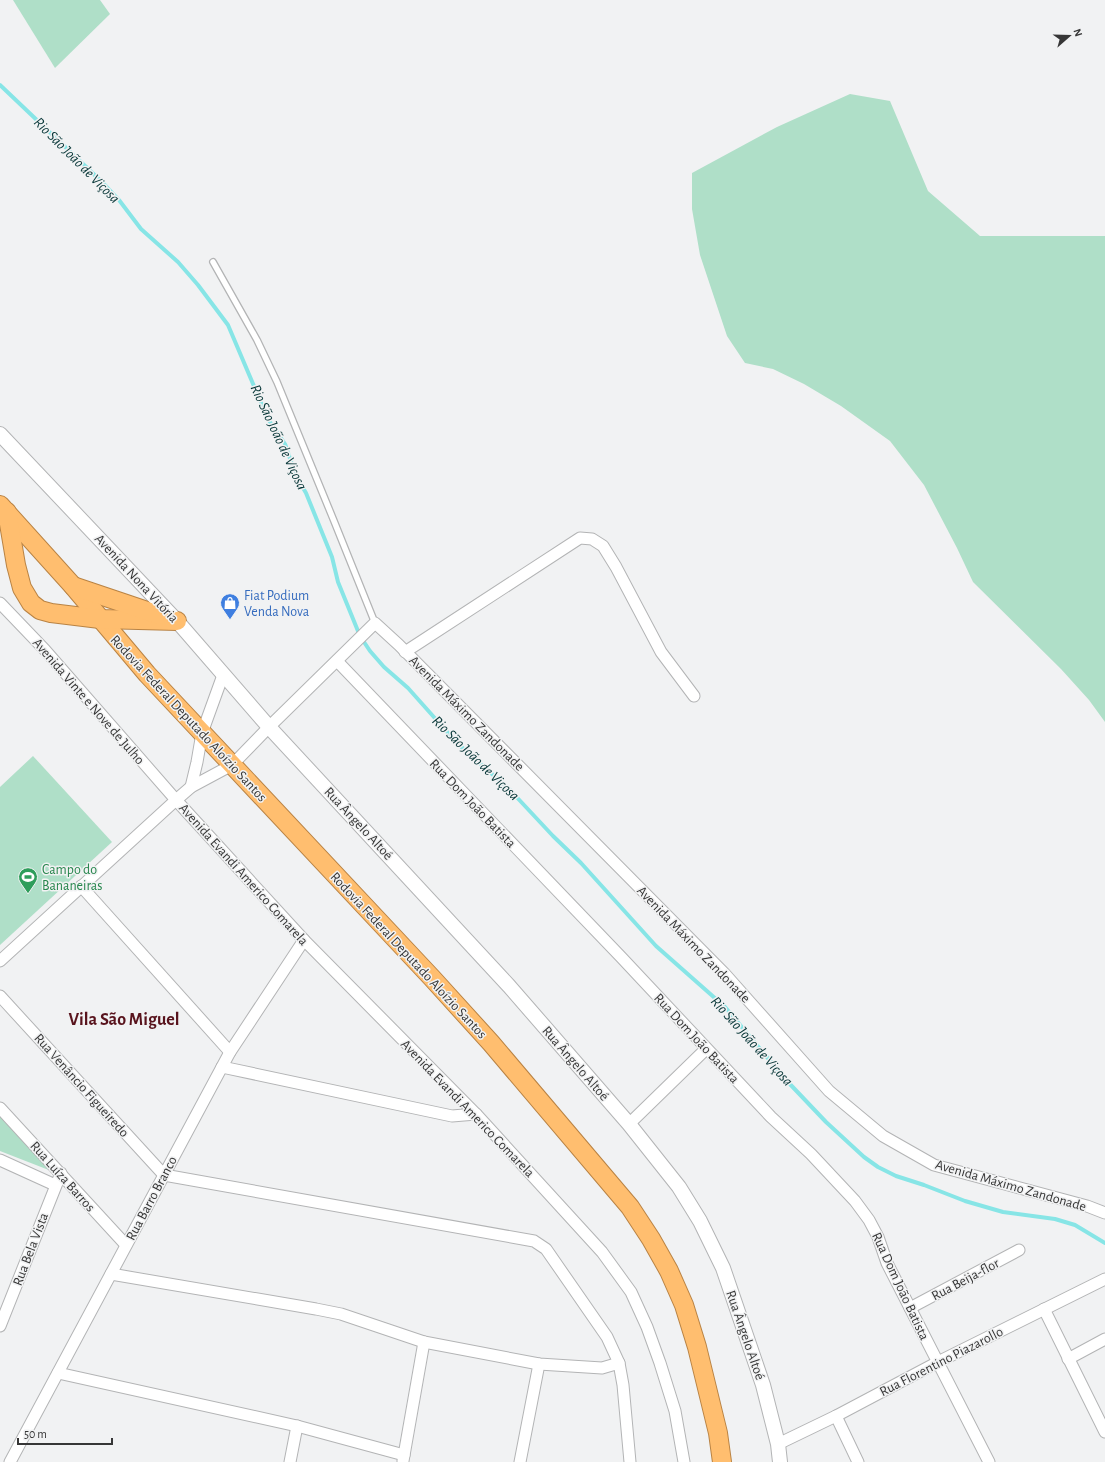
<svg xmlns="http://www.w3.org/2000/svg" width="1105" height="1462" font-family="'Alegreya Sans',sans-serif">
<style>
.green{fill:#afdfc8}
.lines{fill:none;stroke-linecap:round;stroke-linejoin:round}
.stream{stroke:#87e5e6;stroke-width:4}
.service-casing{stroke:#b3b4b5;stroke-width:8}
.minor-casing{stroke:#b3b4b5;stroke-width:13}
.tertiary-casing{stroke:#b3b4b5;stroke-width:16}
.trunk-casing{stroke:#b98344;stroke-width:20}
.service{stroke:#fff;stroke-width:5.5}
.minor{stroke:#fff;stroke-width:11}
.tertiary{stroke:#fff;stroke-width:14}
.trunk{stroke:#ffbe6f;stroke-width:18}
.labels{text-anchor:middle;stroke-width:3;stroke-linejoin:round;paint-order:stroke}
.street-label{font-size:14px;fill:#363636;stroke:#f1f2f3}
.shop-label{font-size:14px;fill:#366cbe;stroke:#f1f2f3;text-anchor:start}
.leisure-label{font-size:14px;fill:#27864d;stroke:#f1f2f3;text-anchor:start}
.water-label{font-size:15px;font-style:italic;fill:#073637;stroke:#f1f2f3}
.district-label{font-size:18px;font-weight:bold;fill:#58131c;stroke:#f1f2f3}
</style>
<rect width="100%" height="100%" fill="#f1f2f3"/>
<g class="green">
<polygon points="13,0 100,0 110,14 55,68"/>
<polygon points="850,94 890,101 928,191 980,236 1105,236 1105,722 1089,700 1061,669 973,582 957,548 924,485 890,441 841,406 804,384 773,369 745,363 727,336 700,255 692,209 692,173 777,127"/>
<polygon points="33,756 112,842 0,945 0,787"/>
<polygon points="0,1111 59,1174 0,1151"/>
</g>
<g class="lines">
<polyline class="stream" points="0,85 103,183 119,200 141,229 178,262 198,285 228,325 268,419 285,444 296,476 306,493 332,557 338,582 360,636 370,651 384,667 408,688 457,743 510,790 553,836 581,863 656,946 725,1007 787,1081 826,1122 864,1157 878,1167 896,1176 924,1185 965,1201 1003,1212 1055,1219 1075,1225 1105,1243"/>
<defs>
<polyline id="service" points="213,262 257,340 277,382 334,521 375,623"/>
<g id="minor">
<polyline points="0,603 45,650 176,800 304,940 476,1114 602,1252 631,1292 647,1327 660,1363 675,1411 684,1462"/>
<polyline points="405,652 580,538 592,539 603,546 616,567 661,652 694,696"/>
<polyline points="337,661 621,957 771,1117 811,1154 855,1201 869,1220 878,1237 887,1263 989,1462"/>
<polyline points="191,787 197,762 202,733 223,675"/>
<polyline points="81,886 230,1052"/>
<polyline points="0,961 176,800 191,787 232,765 269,727 375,623 399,645 724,973 829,1091 883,1136 934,1165 1087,1206 1105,1213"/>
<polyline points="0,996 164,1175 534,1241 546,1249 607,1337 619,1363 623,1385 630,1462"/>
<polyline points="222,1067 452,1116 476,1114"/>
<polyline points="0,1108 126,1245"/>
<polyline points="629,1124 706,1049"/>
<polyline points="0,1160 55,1185"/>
<polyline points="111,1274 316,1309 341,1314 424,1342 539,1364 602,1368 619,1363"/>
<polyline points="910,1308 1019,1250"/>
<polyline points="1044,1309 1105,1432"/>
<polyline points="0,1326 61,1173"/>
<polyline points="1068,1359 1105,1339"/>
<polyline points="58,1373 297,1426 404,1455"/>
<polyline points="836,1416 858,1462"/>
<polyline points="778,1444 836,1416 938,1362 1105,1279"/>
<polyline points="403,1461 424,1342"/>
<polyline points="10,1462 230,1052 304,940"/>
<polyline points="290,1462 297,1426"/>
<polyline points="520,1462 539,1364"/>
</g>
<polyline id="tertiary" points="0,434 177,621 269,727 509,986 629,1124 679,1187 700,1221 723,1268 763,1385 778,1444 780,1462"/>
<g id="trunk">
<polyline points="0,505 73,586 147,674 432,978 491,1043 630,1207 651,1239 669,1271 684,1305 697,1347 718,1433 722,1462"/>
<polyline points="7,512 16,565 22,588 31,603 40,610 51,613 100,619 177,621"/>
<polyline points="73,586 159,615"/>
</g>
</defs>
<use href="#service" class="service-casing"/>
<use href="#minor" class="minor-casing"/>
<use href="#tertiary" class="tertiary-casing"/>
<use href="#trunk" class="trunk-casing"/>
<use href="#service" class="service"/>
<use href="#minor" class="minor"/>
<use href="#tertiary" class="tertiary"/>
<use href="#trunk" class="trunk"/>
</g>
<defs>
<symbol id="shop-pin" viewBox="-11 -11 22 30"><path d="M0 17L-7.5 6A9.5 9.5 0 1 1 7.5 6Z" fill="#3f7fe0" stroke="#f1f2f3"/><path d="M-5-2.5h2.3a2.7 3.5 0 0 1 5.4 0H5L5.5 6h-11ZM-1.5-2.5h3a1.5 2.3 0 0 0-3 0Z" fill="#fff"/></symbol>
<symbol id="stadium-pin" viewBox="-11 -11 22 30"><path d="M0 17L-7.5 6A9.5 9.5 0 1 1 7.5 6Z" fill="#2e9e5b" stroke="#f1f2f3"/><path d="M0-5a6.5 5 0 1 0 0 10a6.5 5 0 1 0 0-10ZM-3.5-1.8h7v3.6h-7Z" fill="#fff"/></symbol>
</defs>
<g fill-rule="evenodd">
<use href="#shop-pin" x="219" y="592" width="22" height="30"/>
<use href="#stadium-pin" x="17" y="866" width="22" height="30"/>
</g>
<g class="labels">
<g class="street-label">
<text transform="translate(137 578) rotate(47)" y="5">Avenida Nona Vitória</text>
<text transform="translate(89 701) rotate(49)" y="5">Avenida Vinte e Nove de Julho</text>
<text transform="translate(467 713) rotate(45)" y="5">Avenida Máximo Zandonade</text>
<text transform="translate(189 718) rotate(47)" y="5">Rodovia Federal Deputado Aloízio Santos</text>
<text transform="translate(473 803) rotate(46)" y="5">Rua Dom João Batista</text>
<text transform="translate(359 823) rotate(47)" y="5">Rua Ângelo Altoé</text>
<text transform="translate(244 874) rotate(48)" y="5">Avenida Evandi Americo Comarela</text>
<text transform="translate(694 944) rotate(46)" y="5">Avenida Máximo Zandonade</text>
<text transform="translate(409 955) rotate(47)" y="5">Rodovia Federal Deputado Aloízio Santos</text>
<text transform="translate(697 1038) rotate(47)" y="5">Rua Dom João Batista</text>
<text transform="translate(576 1063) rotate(49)" y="5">Rua Ângelo Altoé</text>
<text transform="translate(82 1085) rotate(48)" y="5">Rua Venâncio Figueiredo</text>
<text transform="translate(468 1108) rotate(46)" y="5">Avenida Evandi Americo Comarela</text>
<text transform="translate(63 1176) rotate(48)" y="5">Rua Luíza Barros</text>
<text transform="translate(1011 1185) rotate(16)" y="5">Avenida Máximo Zandonade</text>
<text transform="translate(151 1198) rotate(-62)" y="5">Rua Barro Branco</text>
<text transform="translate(30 1249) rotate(-69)" y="5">Rua Bela Vista</text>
<text transform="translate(965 1279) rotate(-28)" y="5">Rua Beija-flor</text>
<text transform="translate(901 1286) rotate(65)" y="5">Rua Dom João Batista</text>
<text transform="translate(746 1335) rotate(71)" y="5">Rua Ângelo Altoé</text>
<text transform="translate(941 1361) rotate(-27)" y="5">Rua Florentino Piazarollo</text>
</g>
<g class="shop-label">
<text x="244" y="600">Fiat Podium<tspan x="244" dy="16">Venda Nova</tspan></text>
</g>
<g class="leisure-label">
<text x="42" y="874">Campo do<tspan x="42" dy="16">Bananeiras</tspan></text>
</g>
<g class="water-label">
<text transform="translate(77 160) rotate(45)" y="5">Rio São João de Viçosa</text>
<text transform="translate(279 437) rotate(65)" y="5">Rio São João de Viçosa</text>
<text transform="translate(476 758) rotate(44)" y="5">Rio São João de Viçosa</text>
<text transform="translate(752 1041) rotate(48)" y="5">Rio São João de Viçosa</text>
</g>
<g class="district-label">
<text x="124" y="1025">Vila São Miguel</text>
</g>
</g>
<g transform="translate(1069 36) rotate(70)" stroke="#f1f2f3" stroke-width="3" paint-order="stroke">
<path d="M0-3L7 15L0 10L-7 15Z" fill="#363636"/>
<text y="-6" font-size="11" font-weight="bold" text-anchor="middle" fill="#363636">N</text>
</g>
<path d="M18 1438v6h94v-6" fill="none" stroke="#363636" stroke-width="2"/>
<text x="24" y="1438" font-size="12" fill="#363636" stroke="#f1f2f3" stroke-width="3" paint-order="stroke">50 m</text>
</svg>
